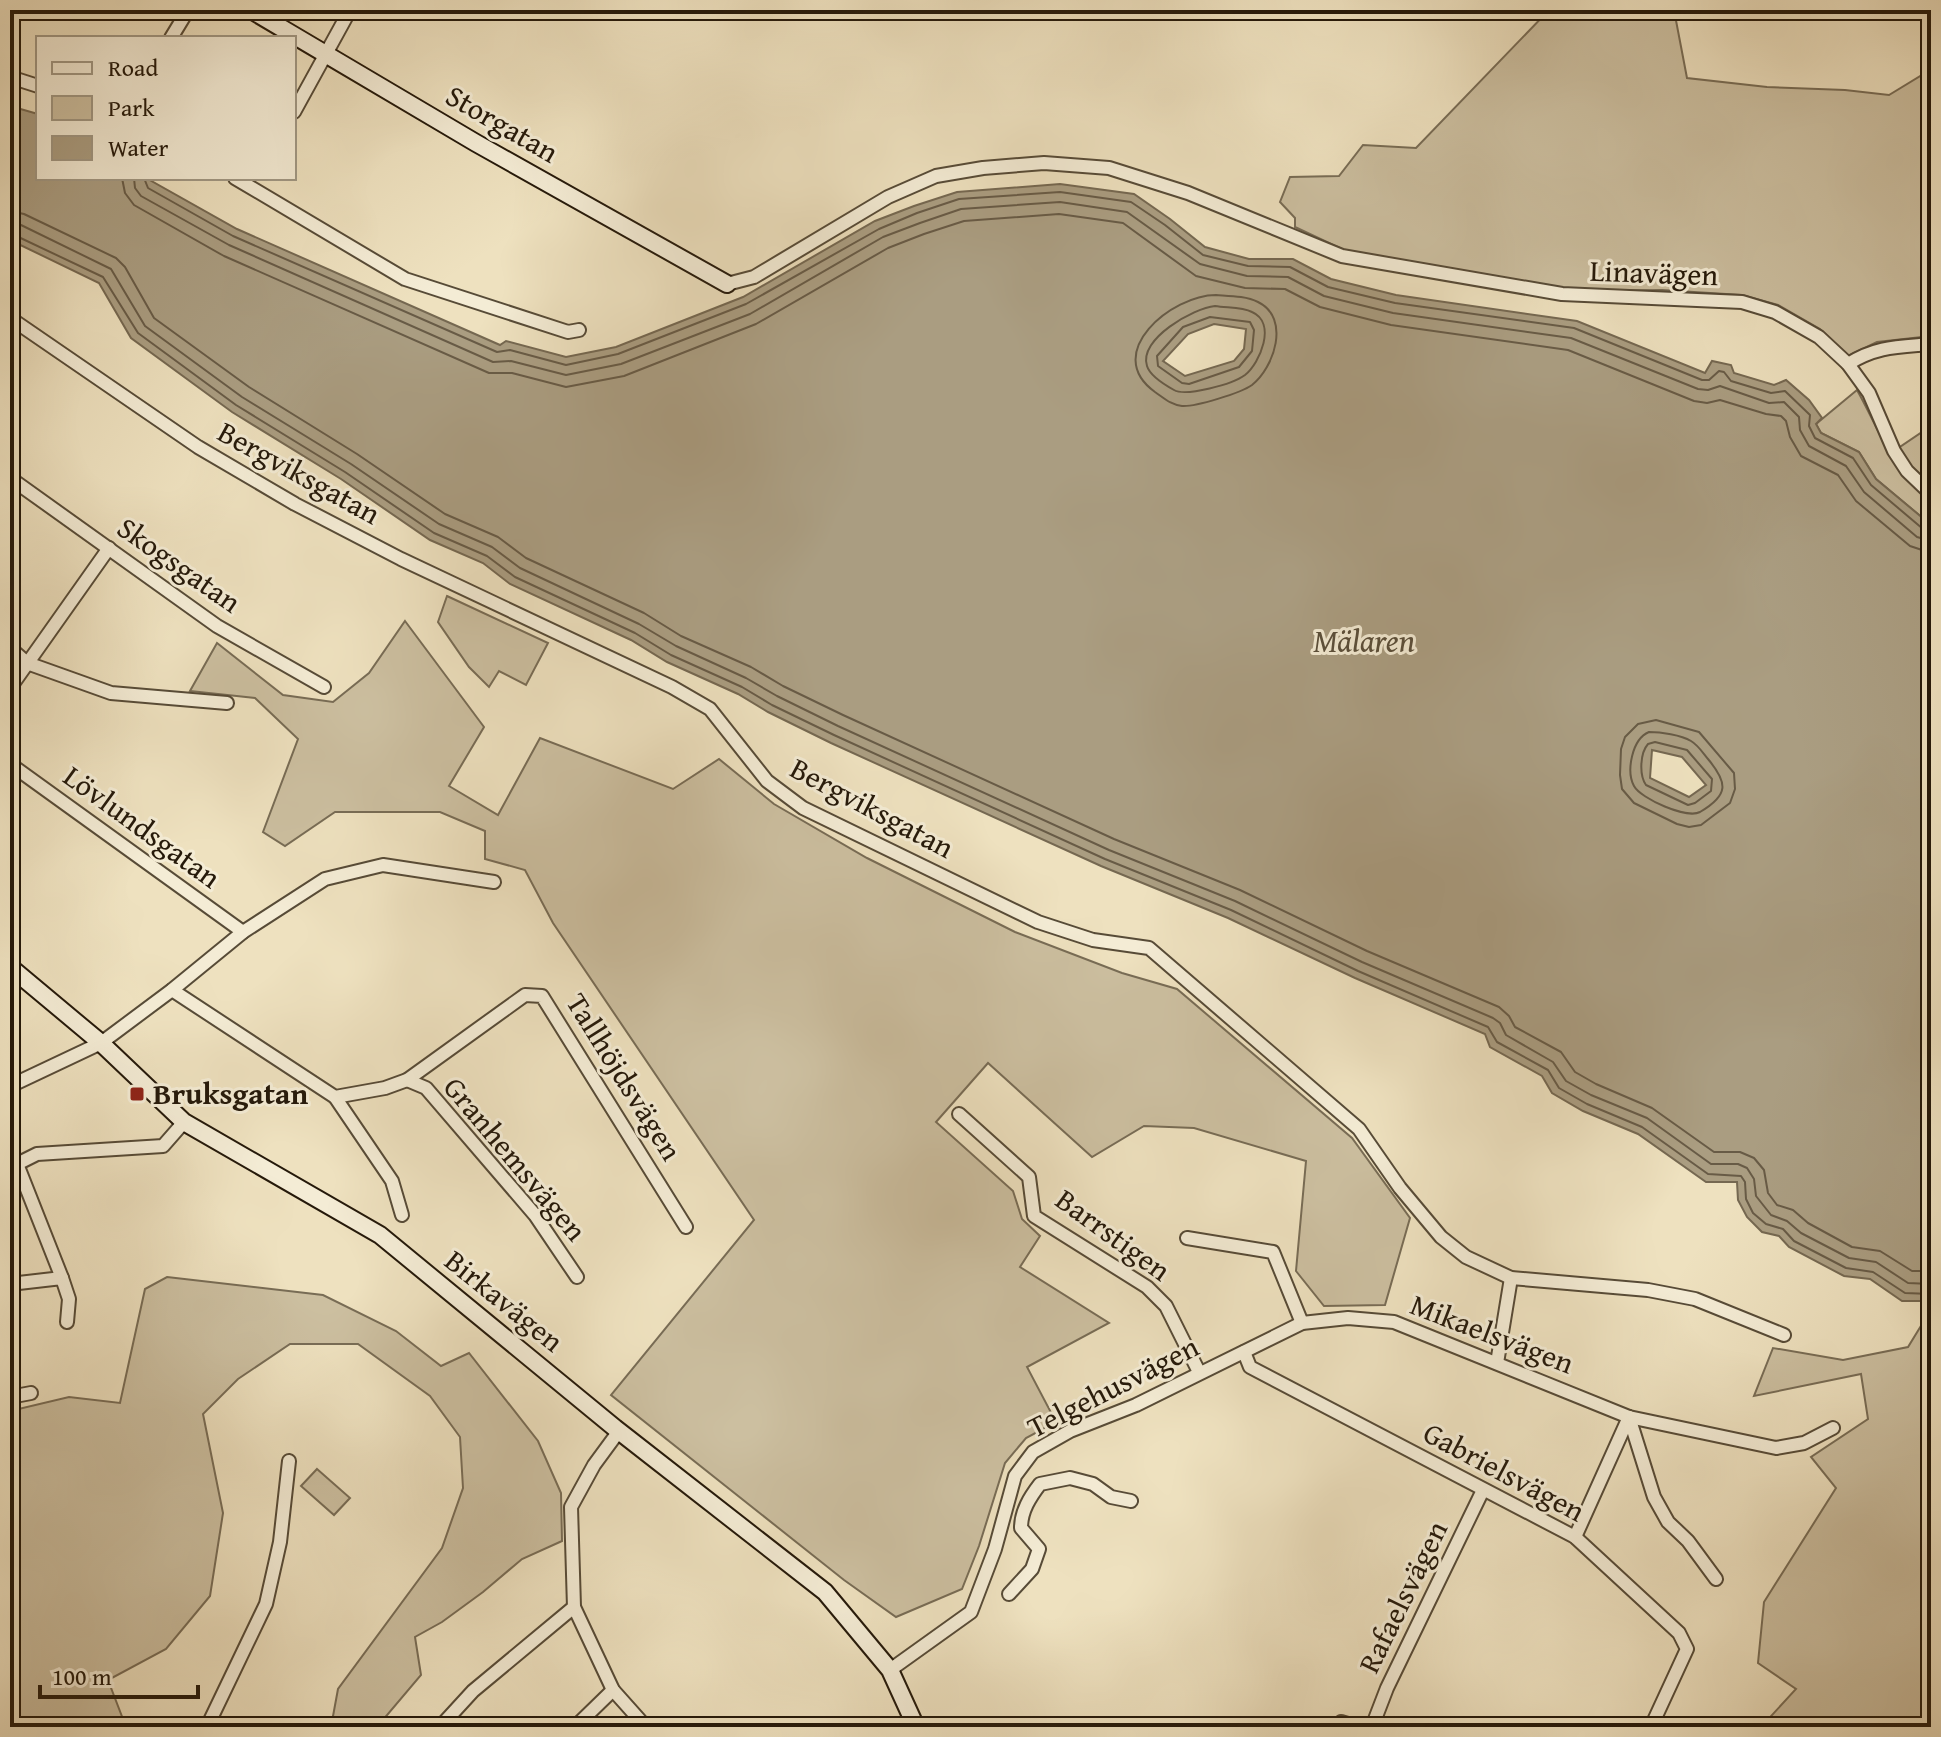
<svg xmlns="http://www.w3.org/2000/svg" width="1941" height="1737" font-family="'Gentium Book Plus',serif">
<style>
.green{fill:#ccbfa0;stroke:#786c55;stroke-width:2}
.water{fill:#aa9d81;stroke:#756851;stroke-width:2;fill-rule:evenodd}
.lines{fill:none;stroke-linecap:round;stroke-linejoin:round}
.shore{stroke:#685b46;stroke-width:2}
.street-casing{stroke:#574b37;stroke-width:16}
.secondary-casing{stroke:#25190a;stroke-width:20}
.street{stroke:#f4ecd5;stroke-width:12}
.secondary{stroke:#f4ecd5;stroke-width:16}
.poi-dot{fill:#8f2418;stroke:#f4ecd5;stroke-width:3}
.labels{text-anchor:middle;stroke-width:6;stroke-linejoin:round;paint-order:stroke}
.street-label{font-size:30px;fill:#25190a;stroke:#f4ecd5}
.poi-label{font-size:30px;font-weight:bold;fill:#25190a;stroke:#f4ecd5;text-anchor:start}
.water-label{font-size:32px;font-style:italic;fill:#5a4e3a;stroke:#f4ecd5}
</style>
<rect width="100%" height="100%" fill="#eee1bf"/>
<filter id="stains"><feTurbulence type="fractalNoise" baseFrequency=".0025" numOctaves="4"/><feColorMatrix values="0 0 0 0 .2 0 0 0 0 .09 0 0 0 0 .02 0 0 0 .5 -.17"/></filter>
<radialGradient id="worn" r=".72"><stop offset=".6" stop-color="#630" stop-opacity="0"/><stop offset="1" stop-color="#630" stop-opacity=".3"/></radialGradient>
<g class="green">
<polygon points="1549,10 1674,10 1687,78 1767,87 1845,90 1889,95 1922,75 1931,73 1931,336 1877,342 1848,356 1820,329 1778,305 1742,295 1662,290 1582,291 1346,251 1295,227 1295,218 1280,202 1290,177 1339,176 1363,145 1416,148"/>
<path d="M1857 390C1879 429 1893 473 1931 499V525L1876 479 1859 452 1821 433 1816 424Z"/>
<polygon points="1931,426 1931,494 1894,451"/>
<polygon points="447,596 548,643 526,685 499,671 489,687 469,667 438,622"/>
<polygon points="405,621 484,727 449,786 498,815 540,738 673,789 719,759 774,804 867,858 1015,932 1122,973 1177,989 1352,1138 1410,1218 1385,1305 1324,1306 1296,1271 1306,1161 1194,1128 1144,1126 1092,1157 988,1063 936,1122 1013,1191 1022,1219 1040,1236 1020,1267 1109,1323 1027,1367 1056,1422 1026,1438 1005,1463 979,1546 962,1589 896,1617 844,1580 611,1395 754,1220 553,923 525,870 485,859 485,831 440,812 335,812 285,846 263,832 298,739 255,698 190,691 217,643 283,695 333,702 369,673"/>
<polygon points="167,1277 323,1295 396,1331 441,1366 469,1353 538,1441 561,1493 562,1541 522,1559 483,1592 442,1622 415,1637 421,1675 377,1727 331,1727 338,1689 442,1548 463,1488 460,1437 430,1396 358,1344 290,1344 238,1379 203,1414 223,1513 210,1596 166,1649 108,1680 126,1727 10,1727 10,1411 69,1397 120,1403 145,1289"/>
<polygon points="1927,1316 1931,1318 1931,1727 1761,1727 1796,1689 1758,1663 1764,1602 1836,1488 1811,1457 1868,1419 1861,1374 1754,1396 1773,1348 1843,1360 1908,1347"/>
<polygon points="317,1469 350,1498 334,1515 301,1486"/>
</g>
<path class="water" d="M10 106 38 114V178H146L237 229 500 345 506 341 566 357 616 347 743 297 875 221 914 206 957 192 1060 184 1134 194 1170 219 1205 247 1249 259H1293L1331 279 1396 295 1577 321 1705 373 1712 361 1731 365 1734 373 1774 385 1786 380 1809 400 1822 418 1816 424 1821 433 1859 452 1876 479 1931 525V1301H1902L1870 1279 1844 1276 1789 1247 1779 1236 1762 1232 1747 1217 1738 1200 1737 1182H1706L1638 1134 1583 1111 1552 1093 1542 1076 1490 1047 1485 1034 1355 978 1228 918 1101 866 831 743 768 712 738 694 667 662 631 640 510 584 483 563 430 540 341 479 232 412 131 338 99 283 10 240ZM1214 324 1246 329 1244 349 1234 361 1185 376 1163 361 1188 334ZM1652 750 1682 757 1706 785 1689 797 1650 778Z"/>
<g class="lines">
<g class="shore">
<polyline points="122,178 125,193 134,205 224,256 489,373 512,373 566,387 624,376 756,324 888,248 924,234 964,221 1059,214 1123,223 1196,276 1245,288 1285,289 1320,307 1391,325 1568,350 1694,401 1707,403 1720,400 1766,414 1781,416 1786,421 1790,437 1801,456 1838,475 1856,501 1910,546 1931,553"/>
<polyline points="134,178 135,188 141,196 229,245 493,362 511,361 566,375 621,364 750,314 883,237 920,223 961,209 1060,202 1127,212 1200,264 1247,276 1288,277 1324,296 1393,313 1571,338 1698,389 1708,390 1720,386 1769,403 1784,402 1799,417 1800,430 1809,446 1846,466 1864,492 1917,537 1931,541"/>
<polyline points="144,178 148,188 233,236 497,352 510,350 566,365 618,354 746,304 879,229 917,213 959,199 1060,192 1131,202 1165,225 1203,255 1248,266 1290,267 1328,287 1395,303 1574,328 1702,380 1709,380 1719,371 1724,372 1731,381 1771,393 1785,391 1810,415 1809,426 1815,438 1853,458 1871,485 1923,529 1931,531"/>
<polyline points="10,211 24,214 116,258 125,267 154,318 249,387 357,454 445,514 498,537 526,558 644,613 681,636 751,667 783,686 843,715 1114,839 1240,890 1367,951 1499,1007 1509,1016 1515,1027 1561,1052 1575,1072 1596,1084 1652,1108 1714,1152 1740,1152 1754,1158 1764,1170 1768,1193 1777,1205 1793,1210 1808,1223 1852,1247 1880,1251 1912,1271 1931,1271"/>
<polyline points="10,223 21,225 111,269 145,326 242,397 351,464 439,524 492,547 520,568 639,624 676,646 746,678 777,696 838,726 1109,850 1235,901 1362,962 1493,1018 1500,1023 1506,1035 1553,1062 1566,1081 1591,1095 1647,1118 1711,1164 1738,1164 1747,1168 1754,1179 1756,1196 1771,1215 1787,1221 1801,1233 1849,1258 1876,1262 1908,1283 1931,1284"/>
<polyline points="10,233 103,277 138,333 236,405 345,472 434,533 487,556 515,577 635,633 671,655 742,687 772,705 834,735 1105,859 1231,910 1358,971 1488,1027 1497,1042 1548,1070 1559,1088 1587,1104 1642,1127 1708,1174 1741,1176 1745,1182 1746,1199 1753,1213 1766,1224 1783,1229 1794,1241 1846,1268 1873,1272 1905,1293 1931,1294"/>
<path d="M1216 295C1230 296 1246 296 1258 302 1291 318 1274 368 1252 385 1241 393 1195 407 1182 406 1171 405 1164 398 1155 392 1101 353 1172 295 1216 295Z"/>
<path d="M1215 306C1227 308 1242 307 1252 312 1277 323 1260 363 1245 375 1233 384 1186 397 1174 390 1165 385 1150 376 1147 366 1138 339 1194 308 1215 306Z"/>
<polygon points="1210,317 1250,322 1254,330 1252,351 1239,367 1189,384 1182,383 1158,366 1157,356 1183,327"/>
<polygon points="1656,720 1699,732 1734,773 1735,789 1730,803 1701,825 1689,827 1677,824 1634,803 1622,789 1620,775 1621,749 1625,737 1638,724"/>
<path d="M1649 732C1661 732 1681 735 1691 741 1698 745 1703 753 1708 759 1728 783 1729 795 1700 812 1687 819 1641 799 1634 786 1626 771 1632 739 1649 732Z"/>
<path d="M1655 742 1687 750 1712 779 1711 791 1695 803 1688 805 1646 785C1639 775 1640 753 1648 744Z"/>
</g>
<defs>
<g id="street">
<polyline points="171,38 188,10"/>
<polyline points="10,77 38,86"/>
<polyline points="294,112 350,10"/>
<polyline points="235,178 405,279 568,332 579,330"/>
<polyline points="727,284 754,277 888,197 936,176 983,168 1044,163 1109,168 1188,193 1342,256 1562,294 1742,302 1775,312 1819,337 1848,364 1869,393 1894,451 1907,471 1931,494"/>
<polyline points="10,318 198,447 295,504 401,559 672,687 710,709 767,781 803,808 1038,922 1093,940 1149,948 1359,1129 1400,1188 1441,1237 1466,1257 1511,1278 1648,1290 1695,1299 1784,1335"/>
<path d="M1848 364C1877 346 1898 347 1931 344"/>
<polyline points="10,478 217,626 324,687"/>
<polyline points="10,648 27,663 111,693 227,703"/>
<polyline points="10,688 109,548"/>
<polyline points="10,764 243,932"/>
<polyline points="172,990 335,1097 385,1088 407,1080 525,995 542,996 686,1227"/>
<polyline points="407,1080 426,1088 535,1215 577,1277"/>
<polyline points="10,1086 101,1043 172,990 243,932 325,879 383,865 494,882"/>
<polyline points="335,1097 392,1181 402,1215"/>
<polyline points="959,1114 1029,1177 1034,1216 1147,1287 1166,1306 1199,1372"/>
<polyline points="10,1159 17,1164 62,1278"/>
<polyline points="17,1164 37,1154 163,1146 184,1122"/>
<polyline points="1187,1238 1273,1252 1302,1323"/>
<polyline points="10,1284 62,1278 69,1299 67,1322"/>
<polyline points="1244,1352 1250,1367 1575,1537 1679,1633 1687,1649 1651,1727"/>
<polyline points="1497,1363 1511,1278"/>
<polyline points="10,1397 31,1393"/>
<polyline points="1629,1417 1654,1497 1668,1522 1688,1541 1716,1579"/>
<polyline points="619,1431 594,1465 571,1507 574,1607 613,1690 646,1727"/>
<polyline points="1575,1537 1629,1417"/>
<path d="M1009 1594 1032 1569 1039 1549 1021 1528C1021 1511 1030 1497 1040 1484L1070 1478 1093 1484 1111 1497 1131 1501"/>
<polyline points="890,1670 971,1612 995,1549 1015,1476 1033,1452 1070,1431 1136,1405 1302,1323 1348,1318 1394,1322 1629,1417 1776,1448 1804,1443 1833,1428"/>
<polyline points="1341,1722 1358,1727"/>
<polyline points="207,1727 266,1604 280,1542 289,1461"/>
<polyline points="440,1727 473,1691 574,1607"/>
<polyline points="575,1727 613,1690"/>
<polyline points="1372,1727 1387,1688 1483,1490"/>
</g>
<g id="secondary">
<polyline points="251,10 476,143 727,284"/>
<polyline points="10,967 101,1043 184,1122 380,1235 615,1428 825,1592 890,1670 916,1727"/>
</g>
</defs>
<use href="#street" class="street-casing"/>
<use href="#secondary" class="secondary-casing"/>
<use href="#street" class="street"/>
<use href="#secondary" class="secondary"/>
</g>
<rect class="poi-dot" x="129" y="1086" width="16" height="16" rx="4"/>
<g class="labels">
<g class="street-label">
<text transform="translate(502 124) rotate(30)" y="10">Storgatan</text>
<text transform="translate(1654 273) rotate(2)" y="10">Linavägen</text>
<text transform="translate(299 473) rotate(29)" y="10">Bergviksgatan</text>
<text transform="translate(179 565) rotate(35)" y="10">Skogsgatan</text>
<text transform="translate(872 808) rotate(28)" y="10">Bergviksgatan</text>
<text transform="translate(142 827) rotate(36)" y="10">Lövlundsgatan</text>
<text transform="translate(624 1077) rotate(58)" y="10">Tallhöjdsvägen</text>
<text transform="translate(515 1159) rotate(50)" y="10">Granhemsvägen</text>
<text transform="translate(1113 1235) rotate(36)" y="10">Barrstigen</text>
<text transform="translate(504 1301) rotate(39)" y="10">Birkavägen</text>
<text transform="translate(1492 1334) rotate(21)" y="10">Mikaelsvägen</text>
<text transform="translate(1113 1387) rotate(-27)" y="10">Telgehusvägen</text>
<text transform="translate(1504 1472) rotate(28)" y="10">Gabrielsvägen</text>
<text transform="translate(1403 1597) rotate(-64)" y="10">Rafaelsvägen</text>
</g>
<g class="poi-label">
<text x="153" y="1104">Bruksgatan</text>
</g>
<g class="water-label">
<text x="1364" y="652">Mälaren</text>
</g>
</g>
<rect width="1941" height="1737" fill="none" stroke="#eee1bf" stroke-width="40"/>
<rect x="12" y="12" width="1917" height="1713" fill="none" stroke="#25190a" stroke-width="4"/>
<rect x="20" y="20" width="1901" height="1697" fill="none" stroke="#25190a" stroke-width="2"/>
<rect x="36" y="36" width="260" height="144" fill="#f4ecd5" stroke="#a19884" stroke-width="2"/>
<rect x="52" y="62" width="40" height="12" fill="#f4ecd5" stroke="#a19884" stroke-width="2"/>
<text x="108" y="76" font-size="24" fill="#25190a">Road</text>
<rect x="52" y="96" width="40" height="24" fill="#ccbfa0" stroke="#a19884" stroke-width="2"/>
<text x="108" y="116" font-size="24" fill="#25190a">Park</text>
<rect x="52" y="136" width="40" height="24" fill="#aa9d81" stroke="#a19884" stroke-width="2"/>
<text x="108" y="156" font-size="24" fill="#25190a">Water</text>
<path d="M40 1685v12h158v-12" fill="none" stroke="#25190a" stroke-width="4"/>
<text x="52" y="1685" font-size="24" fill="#25190a" stroke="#f4ecd5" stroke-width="6" paint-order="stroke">100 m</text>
<rect width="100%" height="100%" filter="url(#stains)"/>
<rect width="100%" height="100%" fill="url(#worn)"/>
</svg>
